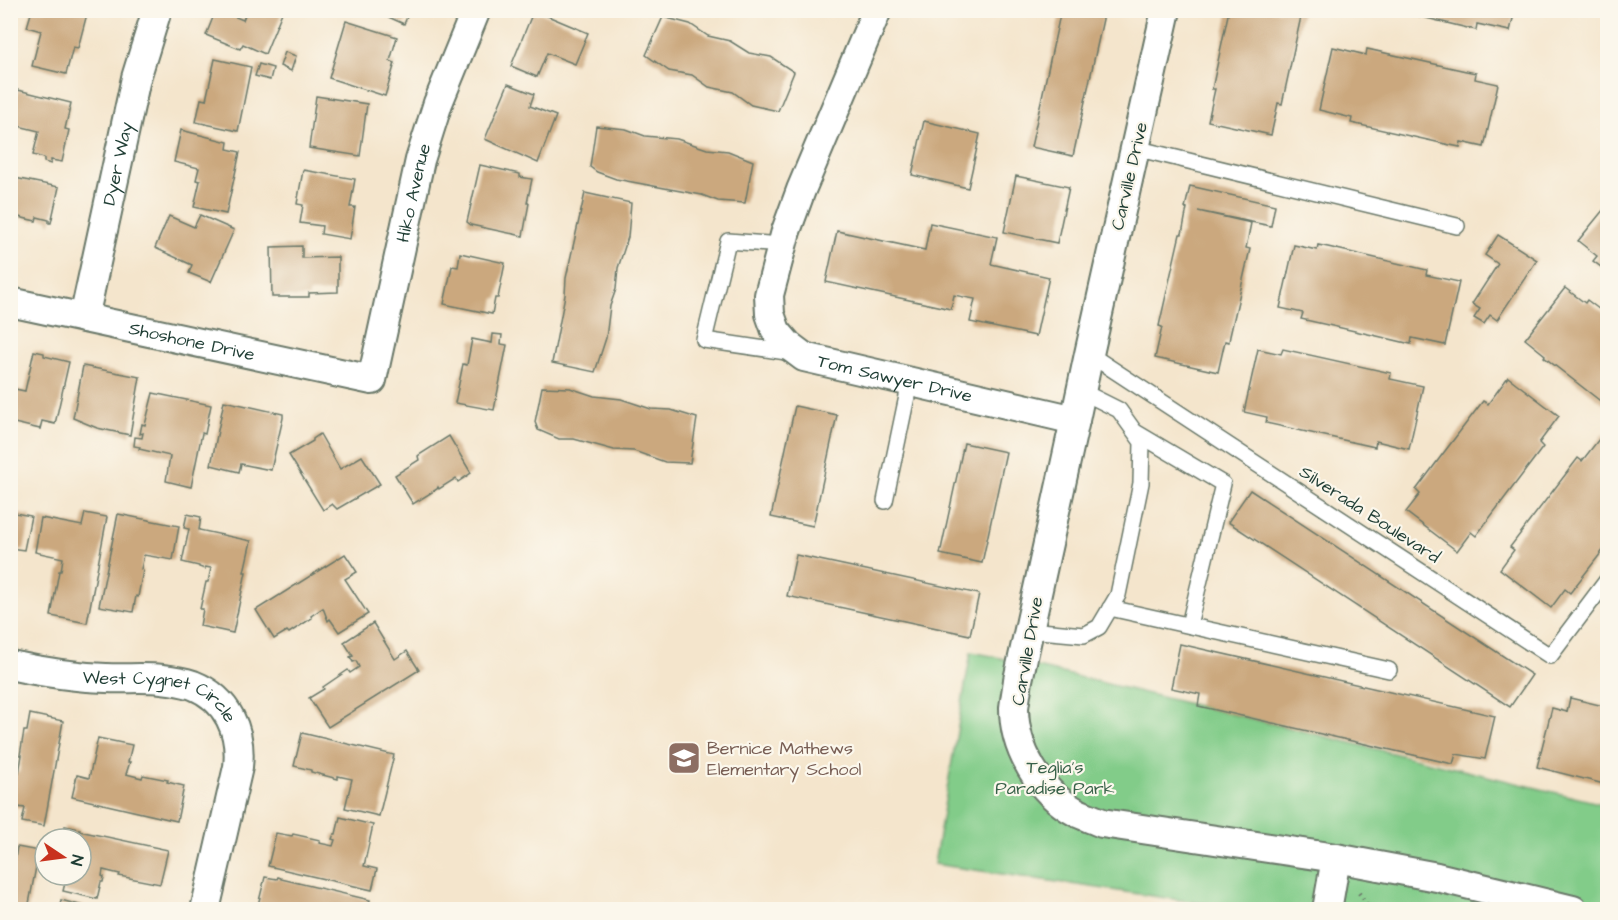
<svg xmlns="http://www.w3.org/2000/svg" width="1618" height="920" font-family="'Architects Daughter',sans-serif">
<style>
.green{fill:#82cc89;stroke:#50845e;stroke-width:1.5}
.building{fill:#cba87e}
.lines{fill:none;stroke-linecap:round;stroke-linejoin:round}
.service-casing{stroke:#6a7869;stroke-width:18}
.minor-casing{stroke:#6a7869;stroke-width:32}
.path{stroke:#6a7869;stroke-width:4;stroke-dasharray:1.5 4.5;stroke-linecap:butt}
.service{stroke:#fff;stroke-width:15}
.minor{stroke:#fff;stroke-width:28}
.labels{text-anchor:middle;stroke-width:4.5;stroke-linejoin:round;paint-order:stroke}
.street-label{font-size:18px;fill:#1f3d34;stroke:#fbf7ec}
.education-label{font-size:18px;fill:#785e54;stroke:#fbf7ec;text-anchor:start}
.park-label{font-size:18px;fill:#386149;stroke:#fbf7ec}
</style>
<rect width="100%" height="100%" fill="#fbf7ec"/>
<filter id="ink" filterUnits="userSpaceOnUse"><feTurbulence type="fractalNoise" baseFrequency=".0167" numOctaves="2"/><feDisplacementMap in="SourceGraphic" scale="12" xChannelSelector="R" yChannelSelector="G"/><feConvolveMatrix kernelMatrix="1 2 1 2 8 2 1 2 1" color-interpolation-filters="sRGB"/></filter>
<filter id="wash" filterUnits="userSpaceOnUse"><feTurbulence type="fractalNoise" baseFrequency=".008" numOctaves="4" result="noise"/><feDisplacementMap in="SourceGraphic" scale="24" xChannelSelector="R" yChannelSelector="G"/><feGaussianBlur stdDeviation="1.35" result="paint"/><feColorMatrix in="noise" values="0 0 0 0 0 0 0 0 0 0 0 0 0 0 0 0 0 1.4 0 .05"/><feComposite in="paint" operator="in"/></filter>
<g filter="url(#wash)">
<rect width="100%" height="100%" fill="#f4e5cc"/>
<polygon class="green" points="971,652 992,656 1607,805 1607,909 1248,910 934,864"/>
<g id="blocks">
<g class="building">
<polygon points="32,10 88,10 78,48 73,47 66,74 32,66 41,31 27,27"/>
<polygon points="216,10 219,10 243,20 247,10 283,10 265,54 243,44 240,49 206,35"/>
<polygon points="373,10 410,10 404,24"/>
<polygon points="1061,10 1105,10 1073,156 1031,147"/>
<polygon points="1229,10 1299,10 1302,12 1282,104 1278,103 1271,135 1208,121 1215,89 1212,89"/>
<polygon points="1393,10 1515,10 1510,31 1477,24 1476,30"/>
<polygon points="533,12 538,14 538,12 588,33 575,64 547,53 537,77 511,66"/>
<polygon points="663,17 690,24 708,36 730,41 749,53 771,57 794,72 778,111 751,105 733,92 709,87 692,75 669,71 646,55"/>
<polygon points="346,21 397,37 390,61 395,63 385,96 329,78"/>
<polygon points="1333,47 1366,55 1367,49 1466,71 1476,73 1475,79 1498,84 1484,147 1461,142 1460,147 1450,145 1351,123 1352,118 1319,110"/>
<polygon points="285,52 296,56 291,71 280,66"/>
<polygon points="215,59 251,67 238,131 196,122 201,99 206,100"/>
<polygon points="259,64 273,68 270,80 255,76"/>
<polygon points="508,84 534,94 530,106 556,116 538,163 485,139"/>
<polygon points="18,90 71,103 65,129 69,130 62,162 51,160 51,164 44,162 44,158 33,155 39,131 10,124"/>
<polygon points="316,96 367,104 360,156 309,148"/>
<polygon points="924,121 980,134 968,188 912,175"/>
<polygon points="596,126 626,129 645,136 677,139 707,149 728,151 753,161 745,203 718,201 702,195 616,179 597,172 590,167"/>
<polygon points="181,130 228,142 227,149 240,152 226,214 194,207 200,181 196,180 199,168 174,162"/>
<polygon points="480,165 520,174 520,177 532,179 527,203 529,203 523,236 471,225 467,222"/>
<polygon points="303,170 355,179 350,207 355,207 350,239 321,234 322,226 300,223 303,205 297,204"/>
<polygon points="1016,176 1069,187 1057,243 1004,232"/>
<polygon points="10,177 59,187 51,223 49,223 49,220 37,217 36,221 14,216 10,228"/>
<polygon points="1190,186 1275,205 1271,226 1198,211 1251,223 1246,248 1250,249 1230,336 1229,342 1225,341 1218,372 1155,358 1162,327 1159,326 1180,234 1182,234 1187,208 1185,208"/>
<polygon points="585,193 631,203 628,237 618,268 616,289 610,306 606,338 595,372 552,363 565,295 566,278"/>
<polygon points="1608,204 1608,272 1593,261 1597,256 1578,241"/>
<polygon points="200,215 234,230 211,282 189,273 192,265 155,248 169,216 194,227"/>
<polygon points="930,223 997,237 991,264 1049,277 1036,336 970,322 975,299 954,295 951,309 826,282 837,231 925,250"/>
<polygon points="1498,235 1537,260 1497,320 1490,315 1484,324 1474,318 1480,309 1472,304 1498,264 1485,255"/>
<polygon points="1294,245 1317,250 1318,245 1328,247 1427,270 1426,275 1459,282 1445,345 1412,338 1411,344 1377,336 1301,319 1303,313 1280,308"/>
<polygon points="302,246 302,258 338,257 338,292 309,293 309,297 272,297 271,247"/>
<polygon points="460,253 505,263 498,298 495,298 492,314 444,304 452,266 458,267"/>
<polygon points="1565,288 1585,303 1587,300 1608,316 1608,407 1544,357 1545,355 1525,339"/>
<polygon points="493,334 502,335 501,344 507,345 494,410 455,403 463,364 467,365 472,339 492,343"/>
<polygon points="1258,349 1281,354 1283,349 1391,373 1390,379 1423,386 1409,449 1376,441 1375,447 1266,423 1267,417 1244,412"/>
<polygon points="34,351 44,353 44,356 69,362 55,424 42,421 40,429 10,422 10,388 25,391"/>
<polygon points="83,366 140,377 130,435 97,428 73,418"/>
<polygon points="1508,377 1559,416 1539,443 1543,447 1476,536 1471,532 1457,551 1406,512 1420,494 1416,490 1442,455 1483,401 1488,404"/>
<polygon points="542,387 570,388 594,396 621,399 651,409 671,410 697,418 690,463 665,462 634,451 614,450 574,439 559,439 538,430 535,422"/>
<polygon points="153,393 211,405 205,434 202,433 191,487 166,481 170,456 139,449 140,447 134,446 135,437 142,438 143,433 140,434 142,424 145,425"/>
<polygon points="224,401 283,414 283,418 271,470 241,464 239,472 211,465"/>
<polygon points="795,406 837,415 813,526 771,517"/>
<polygon points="320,434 340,469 362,456 380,484 337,509 332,504 323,510 289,455 313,441 313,439"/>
<polygon points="1603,434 1608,438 1608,544 1570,593 1565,589 1551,608 1500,569 1514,550 1510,547 1578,458 1582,461"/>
<polygon points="449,436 471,473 458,482 456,478 439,489 438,487 437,489 413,504 395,475 419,460 418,456 419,455"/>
<polygon points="964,443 1006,452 982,563 940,554"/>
<polygon points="1250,490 1532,675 1510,707 1228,522"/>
<polygon points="10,512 31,516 24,550 10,548"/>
<polygon points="85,513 107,517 87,623 51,616 59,571 61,571 63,558 35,552 41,518 82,526"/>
<polygon points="118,514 179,526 173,560 144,555 141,569 143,570 138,597 136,596 133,612 99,606"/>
<polygon points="187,514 201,517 199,530 251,541 244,572 246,572 233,633 200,626 203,609 200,609 206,582 208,582 211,568 205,567 205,569 199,567 199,566 182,562 189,529 184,528"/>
<polygon points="345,554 357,572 345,579 368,614 339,632 330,619 328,621 323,608 311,616 312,618 289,633 287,631 274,639 256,610"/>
<polygon points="796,555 979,594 970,635 787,596"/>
<polygon points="373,623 395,659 407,651 419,670 328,727 309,698 324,689 323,687 348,670 350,673 359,667 356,661 353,662 350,657 353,656 344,642"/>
<polygon points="1180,644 1495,716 1485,759 1456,754 1453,764 1198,706 1200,694 1171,688"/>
<polygon points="1570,698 1608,707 1608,785 1537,767 1552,708 1567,712"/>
<polygon points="30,714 63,721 44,826 22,822 25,808 10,806 10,769 13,769 13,771 19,773 22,755 20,755 24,731 27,731"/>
<polygon points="302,733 394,755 379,816 345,808 352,779 338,776 338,779 311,772 311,770 294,766"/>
<polygon points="98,738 132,745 128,762 130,762 126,774 142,778 143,775 168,780 167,782 184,786 177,821 72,797 77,775 89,778"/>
<polygon points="340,817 373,825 364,866 377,869 372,890 268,866 276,833 292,836 293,834 320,840 319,843 333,846 335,840 332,839 334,834 336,834"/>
<polygon points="65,826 80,829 79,831 168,850 160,884 119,876 120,874 103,870 102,876 104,877 103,882 101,882 97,899 63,891 67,875 81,875 81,839 62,839"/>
<polygon points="17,847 39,851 28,909 10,909 10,859 15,859"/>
<polygon points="265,877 277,879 278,877 281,878 281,879 370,900 368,909 257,909"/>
<polygon points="61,900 94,909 59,909"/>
</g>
</g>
</g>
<g filter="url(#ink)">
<use href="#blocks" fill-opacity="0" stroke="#6a7869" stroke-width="1.5"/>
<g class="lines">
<defs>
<g id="service">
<polyline points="1135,148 1457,226"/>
<polyline points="782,245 728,241 704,340 793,353"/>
<polyline points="1089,354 1550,656 1608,579"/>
<polyline points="1137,433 1223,484 1189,625"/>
<polyline points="885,501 910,382"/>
<polyline points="1110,608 1389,670"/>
<polyline points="1029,630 1084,635 1099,627 1118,595 1141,483 1142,442 1119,410 1081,391"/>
</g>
<g id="minor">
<path id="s1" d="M877 10 801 190 786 231 769 295 770 314 776 331 788 345 804 357 1075 420"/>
<path d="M1166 10 1089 354 1075 420 1018 680C1017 689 1015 699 1014 708 1014 749 1039 792 1076 812 1084 816 1093 819 1102 823L1336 858 1437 877 1573 910"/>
<path id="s2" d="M10 302 372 380 420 160 438 103 476 10"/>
<path id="s3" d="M84 318 136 78 157 10"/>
<path id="s4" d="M10 665C42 672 74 677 106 678 125 679 144 677 162 679 172 680 184 682 193 685 228 699 242 732 238 767L205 910"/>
<polyline points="1327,910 1336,858"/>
</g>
</defs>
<use href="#service" class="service-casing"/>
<use href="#minor" class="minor-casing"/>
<polyline class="path" points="1359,893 1371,910"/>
<use href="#service" class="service"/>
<use href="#minor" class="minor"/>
</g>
</g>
<defs>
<symbol id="school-square" viewBox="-11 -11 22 22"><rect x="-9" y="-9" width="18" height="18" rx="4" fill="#8d6e63" stroke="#fbf7ec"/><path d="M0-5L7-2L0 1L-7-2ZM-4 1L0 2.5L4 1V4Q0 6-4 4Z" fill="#fff"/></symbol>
</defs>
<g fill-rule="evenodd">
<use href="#school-square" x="665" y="739" width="38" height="38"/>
</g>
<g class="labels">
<g class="street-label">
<text dy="6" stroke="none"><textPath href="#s3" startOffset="158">Dyer Way</textPath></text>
<text transform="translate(1129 176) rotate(-77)" y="6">Carville Drive</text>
<text dy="6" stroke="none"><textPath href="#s2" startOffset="562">Hiko Avenue</textPath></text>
<text dy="6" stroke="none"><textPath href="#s2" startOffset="186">Shoshone Drive</textPath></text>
<text dy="6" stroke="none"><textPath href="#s1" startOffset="474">Tom Sawyer Drive</textPath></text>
<text transform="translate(1370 514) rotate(33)" y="6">Silverada Boulevard</text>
<text transform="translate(1027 651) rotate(-80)" y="6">Carville Drive</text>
<text dy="6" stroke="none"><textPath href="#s4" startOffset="156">West Cygnet Circle</textPath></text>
</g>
<g class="education-label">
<text x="707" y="754">Bernice Mathews<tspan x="707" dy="21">Elementary School</tspan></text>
</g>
<g class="park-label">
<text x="1055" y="773">Teglia's<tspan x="1055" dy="21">Paradise Park</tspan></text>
</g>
</g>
<rect width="1618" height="920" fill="none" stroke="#fbf7ec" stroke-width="36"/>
<g transform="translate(63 857) rotate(103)"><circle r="28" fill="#fbf7ec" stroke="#a3ada2" stroke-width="1.5"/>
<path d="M0-4.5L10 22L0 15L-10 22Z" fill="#c8321e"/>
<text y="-9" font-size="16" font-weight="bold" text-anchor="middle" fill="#1f3d34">N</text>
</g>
</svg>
